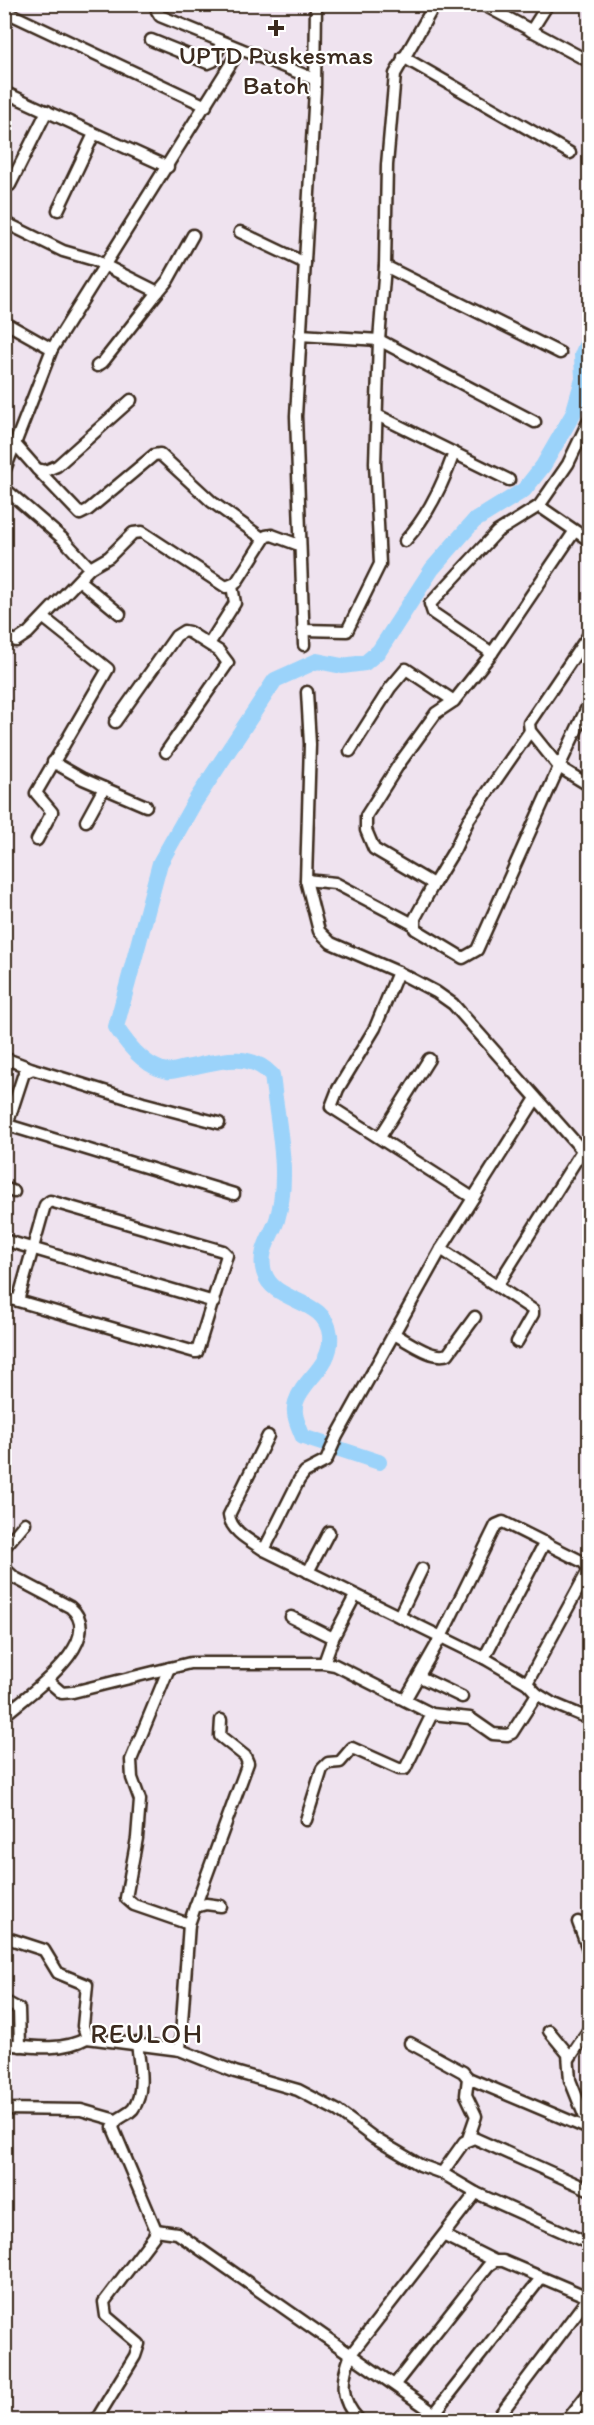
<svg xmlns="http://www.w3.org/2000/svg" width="594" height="2425" font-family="Itim,sans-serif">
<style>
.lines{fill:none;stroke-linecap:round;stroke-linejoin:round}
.river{stroke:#9bd3fa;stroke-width:16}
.street-casing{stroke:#3b2a1e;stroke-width:15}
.street{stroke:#fff;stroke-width:10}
.poi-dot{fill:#3b2a1e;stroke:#fff;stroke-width:2}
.labels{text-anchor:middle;stroke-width:4.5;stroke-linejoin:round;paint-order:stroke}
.poi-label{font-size:26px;fill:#3b2a1e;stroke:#fff}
.quarter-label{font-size:28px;letter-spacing:1.5px;fill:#3b2a1e;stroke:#fff}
</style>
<rect width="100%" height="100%" fill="#efe3ef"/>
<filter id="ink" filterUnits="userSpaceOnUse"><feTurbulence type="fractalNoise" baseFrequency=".0167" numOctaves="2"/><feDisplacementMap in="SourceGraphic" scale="12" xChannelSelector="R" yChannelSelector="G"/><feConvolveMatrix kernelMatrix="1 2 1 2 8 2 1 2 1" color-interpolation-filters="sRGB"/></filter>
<g filter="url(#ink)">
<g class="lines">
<path class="river" d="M379 1462 303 1437C299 1427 292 1414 296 1402 303 1379 333 1366 330 1335 326 1297 273 1304 264 1272 258 1252 271 1237 277 1220 291 1174 277 1122 272 1075 248 1050 217 1062 186 1068 180 1069 173 1072 167 1071 145 1067 127 1044 116 1027L160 863 194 803 275 680 317 661 342 666 365 663 379 651 432 569 474 521 524 490 543 466 573 414 583 379 582 355 590 336"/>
<defs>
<g id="street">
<polyline points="159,4 157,11 160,16 314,79"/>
<polyline points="435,4 395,74 387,165 385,266 560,353"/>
<polyline points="482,4 590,62"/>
<polyline points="4,11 206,106"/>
<polyline points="531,31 548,4"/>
<polyline points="151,40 208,63 213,61 222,42"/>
<polyline points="403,57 570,153"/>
<polyline points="4,92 168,167"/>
<polyline points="10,185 47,111"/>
<polyline points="58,210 94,134"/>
<polyline points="4,222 63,251 94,260 158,292 103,362 97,366"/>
<polyline points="240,232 305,263"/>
<polyline points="158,292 168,280 193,235"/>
<polyline points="4,322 52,349"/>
<polyline points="300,335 379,340 535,422"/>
<polyline points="377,415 509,480"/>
<polyline points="15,444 37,469 45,471 57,466 131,400"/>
<polyline points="37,469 80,514 88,510 154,455 160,454 212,502 262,538"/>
<polyline points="4,472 52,349 240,49"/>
<polyline points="4,488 62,538 90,568"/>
<polyline points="539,506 590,541"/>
<polyline points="574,532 492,653 454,701 436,713 399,764 366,816 366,830 374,849 430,882 432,887 415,918 415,929 463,958 477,950 559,767 530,731 529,723 590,633"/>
<path d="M405 541C428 516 443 484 454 453"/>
<polyline points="80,581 120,614"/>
<polyline points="303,630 347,631 380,564 375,463 379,340 385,266"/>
<polyline points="4,636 16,641 28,633 90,568 109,557 133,533 142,532 226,587 236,583 266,536 272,535 299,545"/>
<polyline points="209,644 235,603 232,586"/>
<polyline points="304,645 296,416 315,90 316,4"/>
<polyline points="492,653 433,613 430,604 497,532 539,506 568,464 590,418"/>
<polyline points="307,692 310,744 306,880 319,931 331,943 398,972 436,992 453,1004 590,1159"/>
<polyline points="590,701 559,767 590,786"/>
<polyline points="115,722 176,636 184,631 189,632 219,651 228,663 166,752"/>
<polyline points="350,751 390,688 406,669 454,701"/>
<polyline points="53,762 83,779 146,806"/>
<polyline points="86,821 104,788"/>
<polyline points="37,840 52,812 36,793 108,669 44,618"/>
<polyline points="306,880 335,883 413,924"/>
<polyline points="432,887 455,849 469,819 530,731"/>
<polyline points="398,972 375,1028 338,1089 331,1107 473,1198"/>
<polyline points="4,1058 33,1069"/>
<polyline points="535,1100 441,1249 337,1436 326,1461 305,1472 299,1480 264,1550 484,1658 527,1683 537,1694 552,1703 590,1719"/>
<polyline points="4,1124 234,1194"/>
<polyline points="7,1125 24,1073 33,1069 143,1103 219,1123"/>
<polyline points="380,1137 429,1059"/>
<polyline points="4,1188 14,1192"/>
<polyline points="4,1240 214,1302"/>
<polyline points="441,1249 533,1310 533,1314 517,1342"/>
<polyline points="497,1286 590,1138"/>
<polyline points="4,1297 18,1301 195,1352 197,1352 227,1255 223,1251 50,1201 45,1205 18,1301"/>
<path d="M394 1334C408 1341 432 1360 448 1354L475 1317"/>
<polyline points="4,1548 25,1523"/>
<path d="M264 1550C251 1541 231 1532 229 1515L268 1436"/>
<path d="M4 1568 15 1578 70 1607C110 1641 25 1696 4 1716"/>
<polyline points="308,1572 329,1532"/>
<polyline points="399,1616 422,1569"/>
<polyline points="291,1617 333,1638"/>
<polyline points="484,1658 545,1542"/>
<polyline points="324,1663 333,1638 355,1596"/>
<polyline points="169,1668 131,1760 132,1778 140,1800 137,1838 126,1898 134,1905 189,1924"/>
<polyline points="420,1677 462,1697"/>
<polyline points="47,1680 62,1693 73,1692 190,1663 324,1663 335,1665 432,1714 470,1718 493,1734 507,1735 512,1733 537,1694"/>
<polyline points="405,1700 441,1637 496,1525 503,1522 583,1562 589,1569 527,1683"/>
<polyline points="306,1820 322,1769 328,1763 340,1762 352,1748 399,1769 405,1769 432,1714"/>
<polyline points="195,1907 248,1763 245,1756 220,1736 221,1720"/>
<polyline points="578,1922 590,1955"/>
<polyline points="4,1937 44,1950 58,1973 87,1985 83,2026 87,2038 180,2050 235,2072 298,2090 338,2111 374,2138 420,2165 442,2173 464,2142 474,2138 590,2190"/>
<polyline points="4,2001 19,2009 20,2046"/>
<polyline points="549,2031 568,2054 570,2080 590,2130"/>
<polyline points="410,2043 463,2072 468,2078 466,2095 476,2116 468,2139"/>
<path d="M4 2044C32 2047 62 2052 87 2038"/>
<polyline points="180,2050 189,1924 195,1907 206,1904 221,1906"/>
<polyline points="569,2059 590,2028"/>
<polyline points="468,2078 589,2129"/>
<polyline points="4,2109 81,2110 116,2120"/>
<polyline points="442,2173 476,2193 590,2244"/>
<polyline points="156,2230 177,2233 444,2420"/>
<polyline points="445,2236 495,2261"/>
<polyline points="395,2384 488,2266 495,2261 503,2261 590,2298"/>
<polyline points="434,2414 541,2278"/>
<path d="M96 2420 135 2356 139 2344 106 2316 104 2302 154 2236 156 2230 113 2128C116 2116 126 2117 133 2109 146 2092 139 2062 137 2043"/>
<path d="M359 2420C339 2399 341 2380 351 2354L476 2193"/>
<polyline points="496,2420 588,2298"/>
<polyline points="567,2420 590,2391"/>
</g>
</defs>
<use href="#street" class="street-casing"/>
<use href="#street" class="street"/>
</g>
</g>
<path class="poi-dot" d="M273 19h6v6h6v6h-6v6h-6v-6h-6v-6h6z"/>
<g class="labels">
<g class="poi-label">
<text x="276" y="64">UPTD Puskesmas<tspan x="276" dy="30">Batoh</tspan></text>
</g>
<g class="quarter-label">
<text x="147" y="2043">REULOH</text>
</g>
</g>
<rect width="594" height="2425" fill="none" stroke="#fff" stroke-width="24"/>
<rect x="12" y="12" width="570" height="2401" fill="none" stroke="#3b2a1e" stroke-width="2" filter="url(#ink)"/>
</svg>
